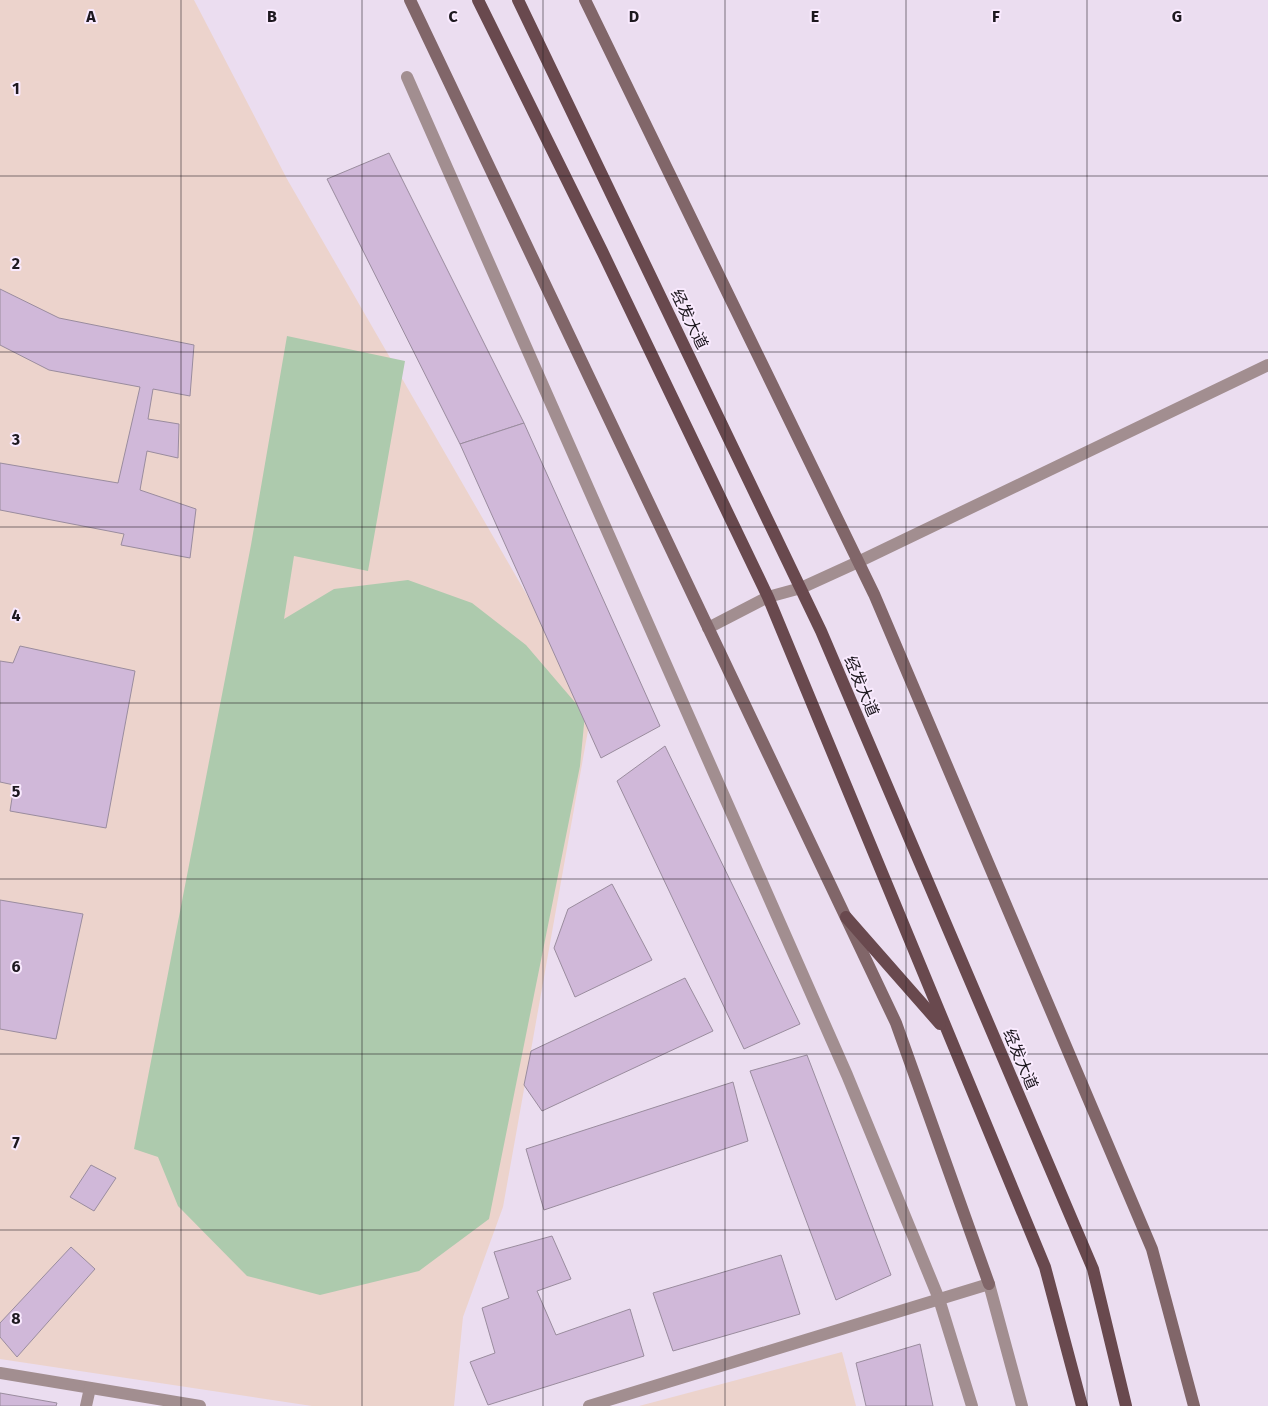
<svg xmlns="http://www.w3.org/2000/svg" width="1268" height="1406" font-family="'Fira Sans','Noto Sans SC',sans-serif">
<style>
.education{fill:#ecd3cc}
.green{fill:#adcaad}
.building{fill:#d0b8d9;stroke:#9a8c9e}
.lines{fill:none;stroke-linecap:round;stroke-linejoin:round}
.service{stroke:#a28e90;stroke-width:12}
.minor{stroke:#a28e90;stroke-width:12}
.tertiary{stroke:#a28e90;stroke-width:12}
.secondary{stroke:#816669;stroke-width:12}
.primary{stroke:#69494e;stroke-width:12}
.grid{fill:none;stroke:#1d181f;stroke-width:1;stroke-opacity:0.55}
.labels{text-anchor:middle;stroke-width:4;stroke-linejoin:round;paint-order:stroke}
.street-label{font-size:16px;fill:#1d181f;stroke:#f9eafe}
.grid-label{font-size:16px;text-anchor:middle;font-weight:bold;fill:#1d181f;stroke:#f9eafe;stroke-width:4;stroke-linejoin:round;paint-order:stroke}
</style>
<rect width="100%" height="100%" fill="#ebddf0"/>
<g class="education">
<polygon points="0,0 194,0 287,179 592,708 503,1207 463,1317 454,1406 312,1406 0,1359"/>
<polygon points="842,1352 856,1406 639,1406"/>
</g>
<polygon class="green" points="287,336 405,361 368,571 294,556 284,619 334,589 408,580 472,603 526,645 585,714 580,766 489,1219 419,1271 320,1295 247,1276 178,1206 158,1157 134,1149 251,545"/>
<g class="building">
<polygon points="389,153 524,423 460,444 327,179"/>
<polygon points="0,289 59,318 194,345 190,396 153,389 148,419 179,424 178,458 147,451 140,490 196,509 190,558 121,545 124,534 0,510 0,463 118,483 140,387 49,370 0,345"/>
<polygon points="524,423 660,726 601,758 460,444"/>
<polygon points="20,646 135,671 106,828 10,811 14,785 0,782 0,661 13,663"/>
<polygon points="665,746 800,1024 744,1049 617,781"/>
<polygon points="612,884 652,960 575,997 554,948 568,909"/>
<polygon points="0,900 83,914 56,1039 0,1029"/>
<polygon points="685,978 713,1031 542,1111 524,1085 531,1051"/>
<polygon points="807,1055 891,1275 836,1300 750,1071"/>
<polygon points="733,1082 748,1141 544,1210 526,1149"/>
<polygon points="91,1165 116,1178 94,1211 70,1197"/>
<polygon points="552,1236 571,1279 537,1291 556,1335 630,1309 644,1356 488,1405 470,1362 495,1353 482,1308 509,1298 494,1252"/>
<polygon points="71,1247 95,1269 17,1357 0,1337 0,1323"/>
<polygon points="781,1255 800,1314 673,1351 653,1293"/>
<polygon points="920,1344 933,1406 866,1406 856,1363"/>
<polygon points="0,1393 57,1403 56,1406 0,1406"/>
</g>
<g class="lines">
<polyline class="service" points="407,77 847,1075 939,1299 972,1406"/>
<g class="minor">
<polyline points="708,628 768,597"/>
<polyline points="0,1373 200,1406"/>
<polyline points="86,1406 90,1388"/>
<polyline points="589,1406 989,1284 1022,1406"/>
</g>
<polyline class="tertiary" points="768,597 801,588 858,562 1268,365"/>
<g class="secondary">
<polyline points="410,0 896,1023 989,1284"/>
<polyline points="585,0 874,594 1152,1249 1194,1406"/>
</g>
<g class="primary">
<polyline points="478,0 602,251 768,597 1045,1267 1082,1406"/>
<polyline points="518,0 821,631 1093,1269 1126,1406"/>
<polyline points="846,917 940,1024"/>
</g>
</g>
<path class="grid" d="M181 0V1406M362 0V1406M543 0V1406M725 0V1406M906 0V1406M1087 0V1406M0 176H1268M0 352H1268M0 527H1268M0 703H1268M0 879H1268M0 1054H1268M0 1230H1268"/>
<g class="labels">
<g class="street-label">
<text transform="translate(690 319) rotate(64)" y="6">经发大道</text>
<text transform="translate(862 686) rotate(67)" y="6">经发大道</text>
<text transform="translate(1021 1059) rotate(67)" y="6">经发大道</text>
</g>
</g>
<g class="grid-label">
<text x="91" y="22">A</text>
<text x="272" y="22">B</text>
<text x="453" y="22">C</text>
<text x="634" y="22">D</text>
<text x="815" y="22">E</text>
<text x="996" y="22">F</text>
<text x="1177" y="22">G</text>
<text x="16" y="94">1</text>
<text x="16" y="269">2</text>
<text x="16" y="445">3</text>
<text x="16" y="621">4</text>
<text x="16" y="797">5</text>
<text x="16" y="972">6</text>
<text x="16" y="1148">7</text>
<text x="16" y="1324">8</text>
</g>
</svg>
